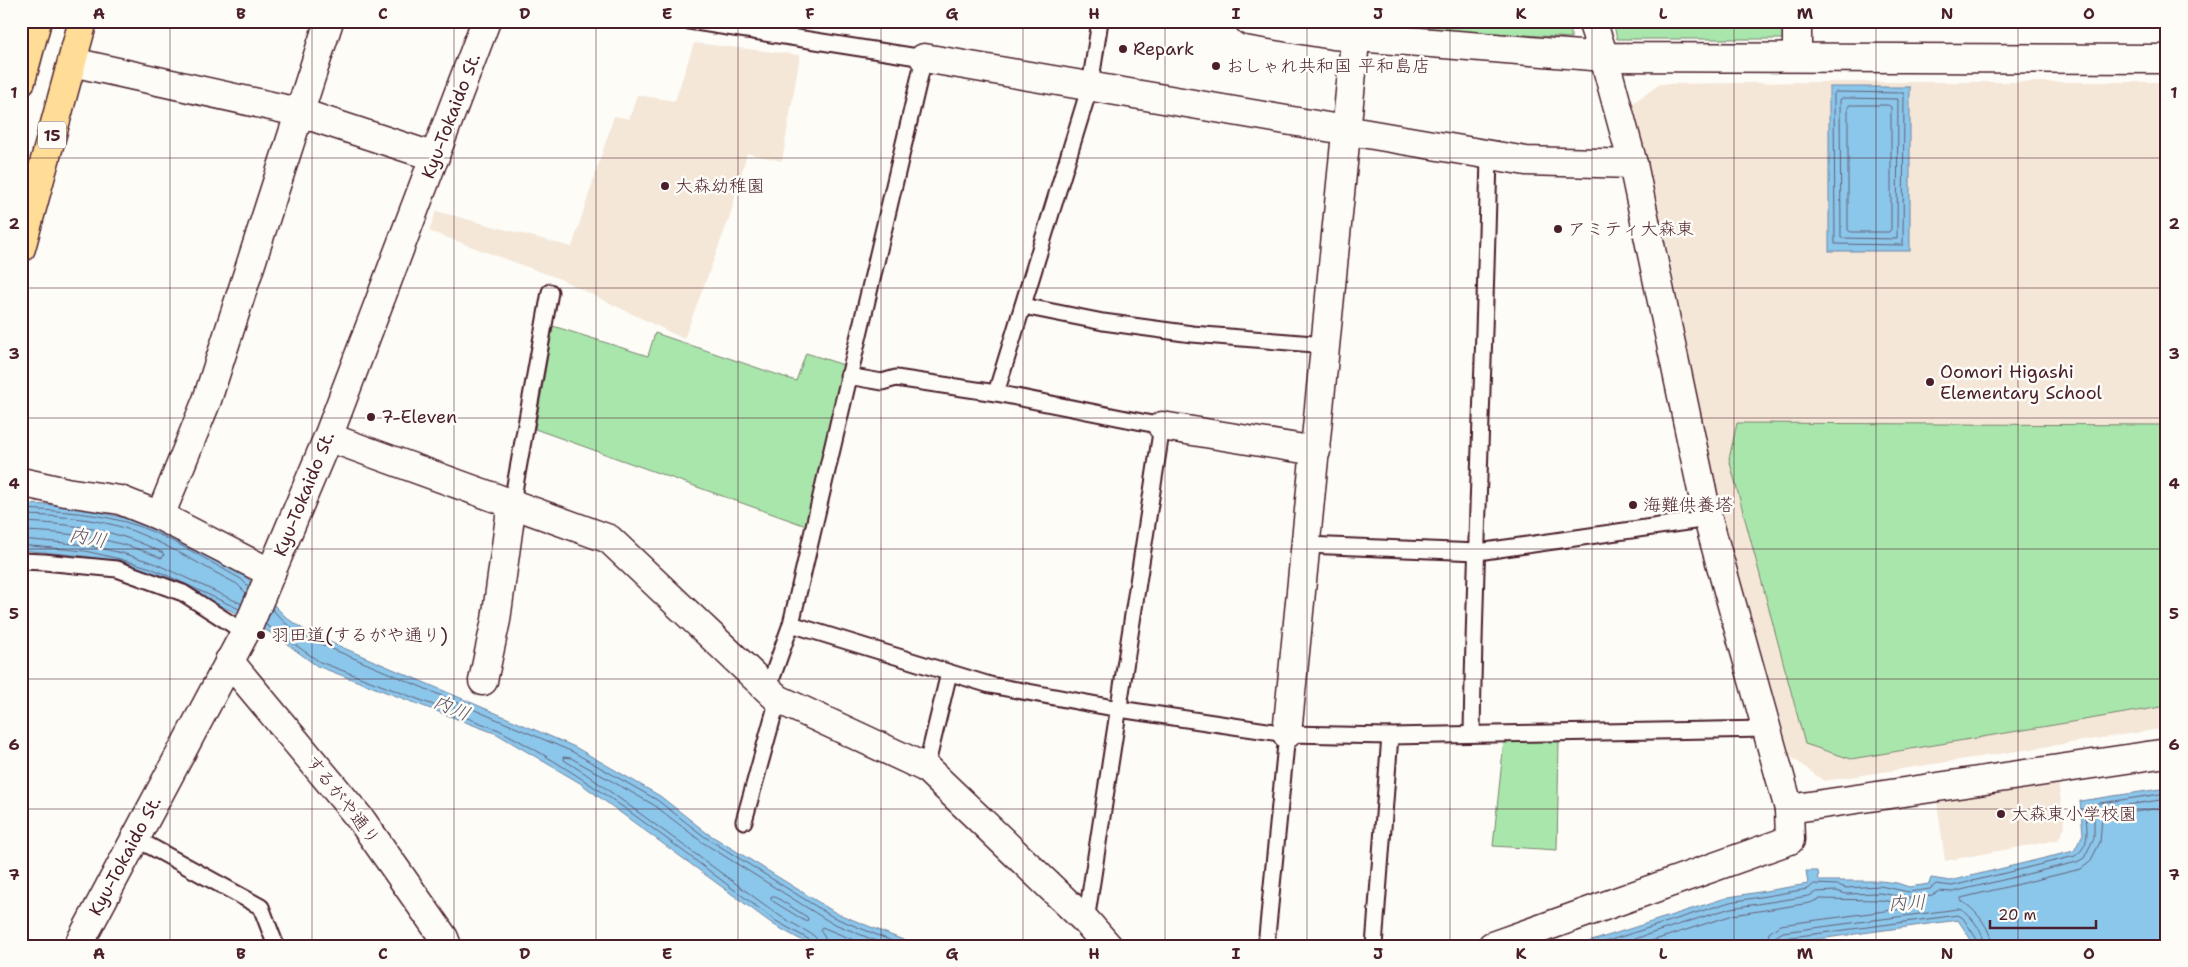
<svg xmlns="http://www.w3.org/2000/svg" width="2188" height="967" font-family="'Shantell Sans','Klee One',sans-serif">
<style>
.built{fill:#f4e7d8}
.green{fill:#a9e6ac;stroke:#7a826c}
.water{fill:#8bc6eb;stroke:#71839e}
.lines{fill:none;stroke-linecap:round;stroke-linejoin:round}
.shore{stroke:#646278;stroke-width:1}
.lane-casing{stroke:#4a1f2b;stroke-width:19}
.street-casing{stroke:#4a1f2b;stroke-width:31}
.secondary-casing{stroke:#4a1f2b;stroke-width:31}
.highway-casing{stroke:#4a1f2b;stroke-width:31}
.lane{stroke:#fdfcf7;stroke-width:15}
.street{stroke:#fdfcf7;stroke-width:28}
.secondary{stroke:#fdfcf7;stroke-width:28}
.highway{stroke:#ffdd96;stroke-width:28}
.grid{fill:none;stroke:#4a1f2b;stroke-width:1;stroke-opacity:0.55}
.poi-dot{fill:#4a1f2b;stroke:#fdfcf7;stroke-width:2}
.labels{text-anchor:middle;stroke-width:5;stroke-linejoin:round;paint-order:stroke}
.shield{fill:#fdfcf7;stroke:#806168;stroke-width:1}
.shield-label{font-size:16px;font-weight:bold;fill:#4a1f2b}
.poi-label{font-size:18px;fill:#4a1f2b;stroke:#fdfcf7;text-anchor:start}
.street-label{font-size:18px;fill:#4a1f2b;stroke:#fdfcf7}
.water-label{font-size:19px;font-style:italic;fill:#5e5165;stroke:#fdfcf7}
.neatline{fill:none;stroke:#4a1f2b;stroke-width:2}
.grid-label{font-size:16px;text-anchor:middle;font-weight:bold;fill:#4a1f2b}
</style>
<rect width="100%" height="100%" fill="#fdfcf7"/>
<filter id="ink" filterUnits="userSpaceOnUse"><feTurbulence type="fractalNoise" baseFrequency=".02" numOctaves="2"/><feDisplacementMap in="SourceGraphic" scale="10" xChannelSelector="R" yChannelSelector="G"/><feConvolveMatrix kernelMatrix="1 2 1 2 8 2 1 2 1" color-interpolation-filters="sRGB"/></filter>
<g filter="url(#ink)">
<g class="built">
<polygon points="694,43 800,55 782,161 747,153 729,219 684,339 560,279 429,231 436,211 572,247 614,116 629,119 637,95 675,101"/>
<polygon points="1820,82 2167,82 2167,728 1824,781 1791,757 1720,508 1669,256 1633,103 1660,84"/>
<polygon points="2058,782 2065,827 2058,840 1945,861 1937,802"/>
</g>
<g class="green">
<polygon points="1371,21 1571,21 1571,38 1371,25"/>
<polygon points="1613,21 1784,21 1783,39 1617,39"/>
<polygon points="553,326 648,356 655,333 796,381 806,353 847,366 809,527 535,429"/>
<polygon points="1737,423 2160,425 2167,437 2167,706 1851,759 1805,744 1729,459"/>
<polygon points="1504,741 1559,741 1557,850 1493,846"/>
</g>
<g class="water">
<rect x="1829" y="87" width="81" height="164"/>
<polygon points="21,504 55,505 87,509 141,522 244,575 288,619 311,634 575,747 660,796 707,833 836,913 918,946 812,946 774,925 580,783 497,734 317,666 276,636 230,610 119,563 84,556 21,550"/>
<polygon points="2167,788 2167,946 1975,946 1958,920 1767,946 1576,946 1729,897 1808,884 1806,871 1818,871 1819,881 1880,881 1897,883 1909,887 1929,884 1931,878 1950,881 2074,851 2083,834 2080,801"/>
</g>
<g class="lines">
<g class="shore">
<polygon points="1836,92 1904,93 1903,245 1835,244 1834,94"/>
<polygon points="1843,98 1898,99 1897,239 1841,238 1840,100"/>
<polygon points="1850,105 1888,105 1891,107 1891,229 1889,232 1851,232 1848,230 1848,108"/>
<path d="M21 509C61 511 101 513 138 526 174 539 208 561 241 579L249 587"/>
<path d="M21 515C60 516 102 518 138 533 172 547 204 567 237 584L246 593"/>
<path d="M21 522C74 524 115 529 163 553L164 556 161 558C119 539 67 532 21 531"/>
<polyline points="21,539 86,545 122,553 154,563 242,604"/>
<polyline points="21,545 85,551 120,559 151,568 239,609"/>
<polyline points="272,609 285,623 309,639 573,752 657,800 705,837 833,917 904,946"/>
<path d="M265 624 320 662 499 730C598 781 686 855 776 921L810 940 812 946"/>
<polygon points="774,896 807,917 808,920 805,921 771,900 771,897"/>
<polyline points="818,946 817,939 813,935 780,916 586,774 564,760 563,757 571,758 654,805 702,842 830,922 888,946"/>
<polyline points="826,946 825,938 820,930 822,927 868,946"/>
<path d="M1592 946 1730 902 1808 889 1814 884 1838 885 1846 888 1880 886 1909 892 1930 889 1936 884 1952 886 2075 856C2095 842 2083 823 2087 805L2167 793"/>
<polyline points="1612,946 1731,908 1809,896 1816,892 1837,891 1846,894 1880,893 1909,898 1932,895 1939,891 1953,892 2077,862 2084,858 2094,838 2094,810 2167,799"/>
<polyline points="1636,946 1733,915 1810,903 1819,899 1880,900 1893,902 1902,906 1900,909 1780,925 1769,933 1766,946"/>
<path d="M1773 946 1775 937 1783 932 1958 909C1970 911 1984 934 1985 946"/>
<polyline points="1779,946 1780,941 1784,938 1958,915 1963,918 1978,941 1978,946"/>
<path d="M1992 946C1992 930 1975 908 1961 901V898L2081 869 2090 862 2100 842 2102 817 2167 807"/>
</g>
<defs>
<g id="lane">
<polyline points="689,21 924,58 791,624 768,689"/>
<polyline points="1023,306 1103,322 1192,334 1326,345"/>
<polyline points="848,376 882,382 896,378 996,393"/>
<polyline points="512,502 550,292"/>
<polyline points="1306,545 1478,552 1708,519"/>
<polyline points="21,561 44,562 117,569 183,593 244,632"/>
<polyline points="791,624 990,685 1119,709 1287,734 1390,736 1767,729"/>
<path d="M1472 734C1475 541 1485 348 1489 154"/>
<polyline points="926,768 949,673"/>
<polyline points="744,821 778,699"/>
<polyline points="135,838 261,907 276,946"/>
<polyline points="1086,921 1162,426 996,393 1090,86 1100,21"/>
<polyline points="1266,946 1287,734"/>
<polyline points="1374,946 1390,736"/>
</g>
<g id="street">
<polyline points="1797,21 1797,57"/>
<polyline points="924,58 1526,161 1633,164"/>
<polyline points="72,62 298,112 435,157"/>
<polyline points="1162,426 1316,451"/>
<polyline points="328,437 609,539 778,699 926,768 1086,921 1108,946"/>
<polyline points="21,482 66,492 120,500 160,516 271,573"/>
<polyline points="160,516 207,400 329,21"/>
<polyline points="229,661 362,821 444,938 447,946"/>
<polyline points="483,681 496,620 512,502"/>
<polyline points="1287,734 1357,21"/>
<polyline points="1789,809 2167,753"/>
<polyline points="78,946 248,627 328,437 486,21"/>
<polyline points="1492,946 1790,840 1789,809 1708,519 1633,164 1604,57 1592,21"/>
</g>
<polyline id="secondary" points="1249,21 1333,35 1604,57 2167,59"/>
<g id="highway">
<polyline points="21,81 37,21"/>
<polyline points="21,248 83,21"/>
</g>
</defs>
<use href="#lane" class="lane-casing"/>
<use href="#street" class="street-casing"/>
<use href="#secondary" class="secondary-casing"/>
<use href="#highway" class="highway-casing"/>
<use href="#lane" class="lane"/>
<use href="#street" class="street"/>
<use href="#secondary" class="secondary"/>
<use href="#highway" class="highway"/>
</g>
</g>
<path class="grid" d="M170 21V946M312 21V946M454 21V946M596 21V946M738 21V946M881 21V946M1023 21V946M1165 21V946M1307 21V946M1450 21V946M1592 21V946M1734 21V946M1876 21V946M2018 21V946M21 158H2167M21 288H2167M21 418H2167M21 549H2167M21 679H2167M21 809H2167"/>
<g class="poi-dot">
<circle cx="1123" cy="49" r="5"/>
<circle cx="1216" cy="66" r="5"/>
<circle cx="665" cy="186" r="5"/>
<circle cx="1558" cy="229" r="5"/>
<circle cx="1930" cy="382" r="5"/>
<circle cx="371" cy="417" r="5"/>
<circle cx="1633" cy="505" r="5"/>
<circle cx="261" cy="635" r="5"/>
<circle cx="2001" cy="814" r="5"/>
</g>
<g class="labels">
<rect class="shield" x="38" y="121.5" width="28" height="27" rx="4"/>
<g class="shield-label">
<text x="52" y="141">15</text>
</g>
<g class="poi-label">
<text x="1133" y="55">Repark</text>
<text x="1226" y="72">おしゃれ共和国 平和島店</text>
<text x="675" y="192">大森幼稚園</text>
<text x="1568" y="235">アミティ大森東</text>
<text x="1940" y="378">Oomori Higashi<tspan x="1940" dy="21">Elementary School</tspan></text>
<text x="381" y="423">7-Eleven</text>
<text x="1643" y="511">海難供養塔</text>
<text x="271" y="641">羽田道(するがや通り)</text>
<text x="2011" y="820">大森東小学校園</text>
</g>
<g class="street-label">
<text transform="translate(451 116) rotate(-69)" y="6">Kyu-Tokaido St.</text>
<text transform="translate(304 494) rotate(-68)" y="6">Kyu-Tokaido St.</text>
<text transform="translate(343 800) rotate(52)" y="6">するがや通り</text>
<text transform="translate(125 856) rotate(-62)" y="6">Kyu-Tokaido St.</text>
</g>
<g class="water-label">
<text transform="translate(88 537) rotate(11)" y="7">内川</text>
<text transform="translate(452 707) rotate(23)" y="7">内川</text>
<text transform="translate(1907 902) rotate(-2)" y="7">内川</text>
</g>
</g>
<rect width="2188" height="967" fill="none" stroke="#fdfcf7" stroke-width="55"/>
<path d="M1990 920v8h106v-8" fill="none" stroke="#4a1f2b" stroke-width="2.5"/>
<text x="1998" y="920" font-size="15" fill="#4a1f2b" stroke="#fdfcf7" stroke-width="4" paint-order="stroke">20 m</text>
<rect x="28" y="28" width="2132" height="912" class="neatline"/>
<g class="grid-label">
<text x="99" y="19">A</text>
<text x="241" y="19">B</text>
<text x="383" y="19">C</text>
<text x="525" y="19">D</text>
<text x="667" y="19">E</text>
<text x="810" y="19">F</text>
<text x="952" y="19">G</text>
<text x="1094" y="19">H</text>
<text x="1236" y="19">I</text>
<text x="1378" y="19">J</text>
<text x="1521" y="19">K</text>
<text x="1663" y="19">L</text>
<text x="1805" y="19">M</text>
<text x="1947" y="19">N</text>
<text x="2089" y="19">O</text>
<text x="14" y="98">1</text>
<text x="2174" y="98">1</text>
<text x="14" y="229">2</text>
<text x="2174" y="229">2</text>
<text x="14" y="359">3</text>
<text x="2174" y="359">3</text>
<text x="14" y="489">4</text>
<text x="2174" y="489">4</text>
<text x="14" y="619">5</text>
<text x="2174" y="619">5</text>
<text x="14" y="750">6</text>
<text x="2174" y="750">6</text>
<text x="14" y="880">7</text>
<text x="2174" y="880">7</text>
<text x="99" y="959">A</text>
<text x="241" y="959">B</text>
<text x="383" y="959">C</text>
<text x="525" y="959">D</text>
<text x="667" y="959">E</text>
<text x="810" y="959">F</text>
<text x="952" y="959">G</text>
<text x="1094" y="959">H</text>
<text x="1236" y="959">I</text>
<text x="1378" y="959">J</text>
<text x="1521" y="959">K</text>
<text x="1663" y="959">L</text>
<text x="1805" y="959">M</text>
<text x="1947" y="959">N</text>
<text x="2089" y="959">O</text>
</g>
</svg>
